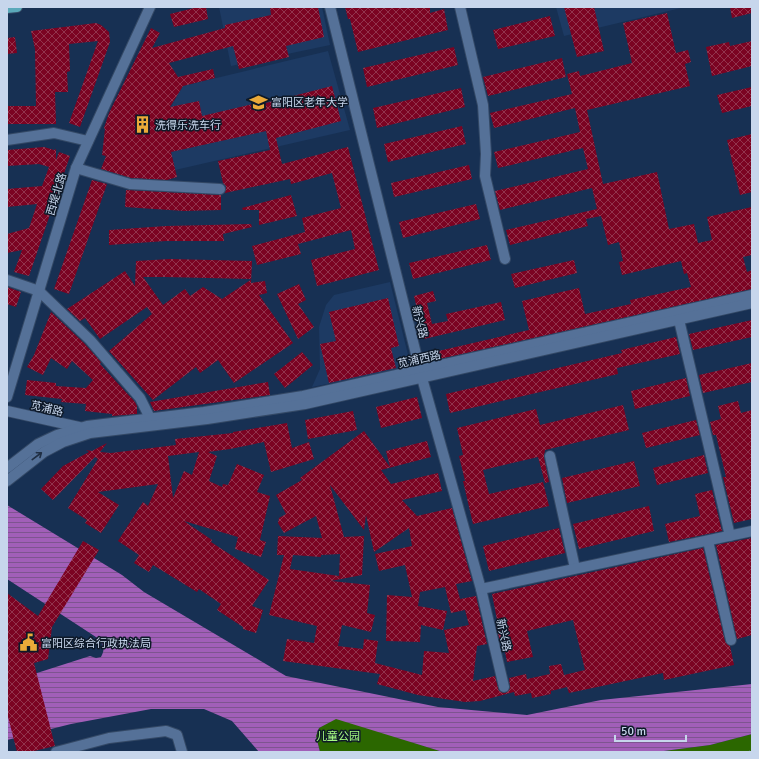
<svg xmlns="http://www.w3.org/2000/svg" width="759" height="759" font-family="Signika,'Noto Sans SC',sans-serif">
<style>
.built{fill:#1d3a63}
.green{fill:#2b6700}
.water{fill:url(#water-rules)}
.building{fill:url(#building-cross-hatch);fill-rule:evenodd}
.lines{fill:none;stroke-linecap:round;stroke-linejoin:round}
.minor-casing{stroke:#344966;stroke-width:12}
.major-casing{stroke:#344966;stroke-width:12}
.path{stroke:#7084a0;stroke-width:1.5;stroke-dasharray:1 3;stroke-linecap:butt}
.minor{stroke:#557198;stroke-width:10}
.major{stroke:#5ba9ba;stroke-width:10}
.oneway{stroke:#202f44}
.labels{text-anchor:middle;stroke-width:3;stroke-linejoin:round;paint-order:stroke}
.poi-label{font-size:11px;fill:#c7d6ec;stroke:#0e1928;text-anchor:start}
.street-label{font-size:11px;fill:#c7d6ec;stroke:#0e1928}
.park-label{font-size:11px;fill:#a7fc82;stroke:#0e1928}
</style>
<defs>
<pattern id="water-rules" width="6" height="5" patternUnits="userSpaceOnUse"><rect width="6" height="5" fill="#a15fb8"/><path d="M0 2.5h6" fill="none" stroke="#7e5490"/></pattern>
<pattern id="building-cross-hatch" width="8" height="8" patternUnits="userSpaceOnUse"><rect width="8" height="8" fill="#7b0322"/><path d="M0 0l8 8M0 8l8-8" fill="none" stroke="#92334d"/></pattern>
</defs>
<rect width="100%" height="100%" fill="#173053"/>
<g class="built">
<polygon points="219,7 322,7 330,45 231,66"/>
<polygon points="556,7 685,7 564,36"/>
<polygon points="328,51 350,130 175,170 164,119 183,86"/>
<polygon points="390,282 411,367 312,387 320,369 319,327 326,305 334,295"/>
</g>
<g class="green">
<polygon points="336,718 443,752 320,752 316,736 319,728"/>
<polygon points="752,734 752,752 656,752 710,745"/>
</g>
<path class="water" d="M7 505 122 575 144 592 286 676 438 707 527 715 601 700 752 684V734L710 745 656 752H443L336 719 319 728 316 736 320 752H259L232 721 204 709H151L71 724 7 740V679L37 673 90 656 96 658 101 657C105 650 104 646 99 639L7 579Z"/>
<g class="building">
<polygon points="198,7 206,7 208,19 174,27 170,14"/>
<polygon points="270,7 318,7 324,37 286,46 289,57 239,69 233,46 169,63 178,77 213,69 215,78 183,86 170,107 199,101 202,116 253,104 254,106 332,86 341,121 276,138 282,164 348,147 379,270 317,286 311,260 355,249 351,230 298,244 301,254 257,265 252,246 305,232 302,218 341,208 332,173 291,184 290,179 225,193 226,186 223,183 218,161 270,150 266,131 171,152 177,177 167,180 131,178 101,169 106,156 102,155 105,129 104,128 109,113 151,28 160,33 152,48 225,28 225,25 271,15"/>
<polygon points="345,7 430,7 430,13 444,9 448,30 358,52 350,19 348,19"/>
<polygon points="564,7 594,7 604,51 577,57"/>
<polygon points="730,7 752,7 752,13 732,18"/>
<polygon points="667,13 676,53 688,50 691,62 685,64 690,86 587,110 603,184 657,172 669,229 694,224 698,243 712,240 707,217 752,207 752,255 743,257 747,272 752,270 752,289 435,360 434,352 529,330 522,301 579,288 585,314 631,304 630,300 691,287 687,273 684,274 681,261 622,275 619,262 623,261 619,242 608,245 601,216 586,219 588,226 510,245 506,230 597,209 592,188 500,210 495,191 588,169 583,148 498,168 494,152 580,132 575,108 494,128 490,113 572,94 567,74 579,71 580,76 632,63 623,23"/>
<polygon points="550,16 555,36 498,49 493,30"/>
<polygon points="96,23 101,25 109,32 110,42 80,127 69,123 98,41 69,44 70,71 67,72 68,92 55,92 56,124 7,124 7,106 36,106 35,49 31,31"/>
<polygon points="15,37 17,53 7,54 7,38"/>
<polygon points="752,41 752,66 712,76 706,47 729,42 730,46"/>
<polygon points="454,47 458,65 367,87 363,68"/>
<polygon points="562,58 566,77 488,96 483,77"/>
<polygon points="752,87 752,106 722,113 717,95"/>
<polygon points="461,88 465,107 377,128 373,108"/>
<polygon points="462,126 466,144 388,162 384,144"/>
<polygon points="752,134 752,192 740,195 727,140"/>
<polygon points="44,147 54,150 56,149 56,160 59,152 70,156 29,276 14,272 22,250 7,253 7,234 29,228 37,204 7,207 7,189 42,186 49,167 39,164 7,166 7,150"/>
<polygon points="469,165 472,179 394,197 391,183"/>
<polygon points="92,180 107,184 69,294 54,289"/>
<polygon points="126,190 221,195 221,210 184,211 125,207"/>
<polygon points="291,195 297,216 259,225 259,210 243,210 242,208"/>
<polygon points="476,204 480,219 403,238 399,222"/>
<polygon points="251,224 252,227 223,234 224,241 166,241 109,245 109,230 166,226"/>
<polygon points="487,245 491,260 413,279 409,263"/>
<path d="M170 259 252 261 251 283 265 281 267 293 259 295 293 343 234 383 218 360 200 373 196 367 153 400 109 351 152 314 147 307 100 339 85 318 80 321 67 309 125 271 135 286 136 261ZM143 277H164L252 279 222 299 203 287 190 296 185 289 163 305Z"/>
<polygon points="574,260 577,273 515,288 511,274"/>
<polygon points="299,284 306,300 298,304 314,327 298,339 277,294"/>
<polygon points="7,287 21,292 16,307 7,304"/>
<polygon points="433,291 436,301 427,303 432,324 448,321 446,314 501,302 505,320 424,339 414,296"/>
<polygon points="388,298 399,346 391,348 396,368 329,383 320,344 336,341 329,312"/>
<polygon points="51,312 84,343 101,362 100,364 135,402 137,406 137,414 112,416 112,414 85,411 86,404 61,402 62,399 25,395 27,380 56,383 56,386 86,388 93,380 72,361 67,369 51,358 43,375 27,367 34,355"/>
<polygon points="752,320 752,337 693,350 689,334"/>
<polygon points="676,337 680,354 617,368 618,374 450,413 446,394 622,353 621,350"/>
<polygon points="302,352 313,365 285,388 274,374"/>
<polygon points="752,363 752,382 703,393 699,375"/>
<polygon points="686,378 690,396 635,409 631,391"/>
<polygon points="268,382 270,395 154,411 150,402"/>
<polygon points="417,397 422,418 381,428 376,407"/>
<polygon points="738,401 741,413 752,410 752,519 734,523 723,477 726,477 716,435 713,435 710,422 721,419 718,406"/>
<polygon points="623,405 629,430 545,450 544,457 549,482 545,483 538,457 483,470 489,494 543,482 549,506 473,524 463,481 465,481 459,456 463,455 457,428 536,409 540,425"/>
<polygon points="353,411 357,430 308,439 305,420"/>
<polygon points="696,420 700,435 646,448 642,433"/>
<path d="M287 423 292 448 309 442 314 459 271 472 264 442 230 449 208 452 217 456 209 481 222 487 223 484 228 485 237 464 264 475 257 492 270 496 260 540 266 542 261 557 235 549 238 537 184 521 212 540 211 542 269 580 252 606 263 610 256 633 243 629V627L217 610 221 604 199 589 197 592 153 565 149 572 134 563 139 555 118 541 143 502 148 506 158 484 98 492 119 505 101 533 85 523 87 520 68 508 98 459 95 457 53 500 41 489 63 466 89 452 86 450 92 451 107 443 100 452 111 453 176 445 175 439 233 433V432ZM199 452 192 475 184 471 173 498 168 456Z"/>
<path d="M364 431 390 467 386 451 427 441 431 457 381 470 391 484 438 473 442 491 402 500 417 516 452 508 472 581 456 584 460 599 476 596 487 644 477 646 473 681 495 676 499 691 505 693 510 688 509 678 526 674 527 679 550 674 549 666 561 664 564 675 585 670 573 620 527 631 533 657 507 662 503 641 500 642 496 625H498L492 594 703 548 725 641 730 646 734 665 664 680 663 673 569 693 567 687 551 691V694L532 698 531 693 515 696 514 692 480 701 465 702 418 695 377 684 380 674 283 661 287 639 314 643 317 626 269 615 284 555H277L278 536 322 538 316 516 284 533 278 523 279 518 286 514 276 495 302 480 300 478ZM330 485 364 530 366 515 374 552 409 528 412 546 375 554 379 571 405 565 412 597 387 595 386 641 420 642 421 625 443 630 447 611 418 606 420 592 445 587 451 613 465 610 469 625 444 630 449 653 424 651 422 675 375 663 378 641 364 639 363 649 338 646 342 625 371 632 375 615 367 613 370 585 331 581 362 575 364 536 344 537ZM340 554 339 576 290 569 293 555 321 557V555Z"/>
<polygon points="704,455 708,473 657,485 653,468"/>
<polygon points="634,461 640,486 567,503 562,478"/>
<polygon points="712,490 722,531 669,542 665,524 700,516 695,494"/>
<polygon points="649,506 654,531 579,549 573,524"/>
<polygon points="559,528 565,553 489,571 483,546"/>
<polygon points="752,538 752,635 737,639 716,545"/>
<polygon points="83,541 99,550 52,627 48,659 34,663 55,746 30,752 17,752 7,713 7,593 38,616"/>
</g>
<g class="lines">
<defs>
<g id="minor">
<polyline points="330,7 422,378 481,589 504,687"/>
<polyline points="460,7 483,105 486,154 485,176 505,259"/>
<polyline points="7,140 54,133 88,141"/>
<polyline points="76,168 130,184 220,189"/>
<polyline points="7,280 39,291 90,340 140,398 150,418"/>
<polyline points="679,320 730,536"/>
<polyline points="7,397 76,168 150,7"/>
<polyline points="7,411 79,427"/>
<polyline points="550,456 575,568"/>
<polyline points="7,468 38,444 57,435 87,426 204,412 303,396 752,295"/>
<polyline points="7,481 44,452 63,442 90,433 207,419 305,404 752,303"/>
<polyline points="708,541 731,640"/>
<polyline points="481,589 752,531"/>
<polyline points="56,752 109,738 166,731 177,735 182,752"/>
</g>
<polyline id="major" points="7,8 17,7"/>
</defs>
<use href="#minor" class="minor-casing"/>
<use href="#major" class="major-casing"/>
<polyline class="path" points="745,752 752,751"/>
<use href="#minor" class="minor"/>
<use href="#major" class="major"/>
</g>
<defs><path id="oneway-shaft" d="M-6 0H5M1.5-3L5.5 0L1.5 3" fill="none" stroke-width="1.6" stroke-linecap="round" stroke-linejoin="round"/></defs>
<use class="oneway" href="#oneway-shaft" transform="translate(37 456) rotate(-37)"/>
<defs>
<symbol id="university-bare" viewBox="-9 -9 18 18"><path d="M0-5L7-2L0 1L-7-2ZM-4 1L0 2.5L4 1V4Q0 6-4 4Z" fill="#ebaa39" stroke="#0e1928" stroke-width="2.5" paint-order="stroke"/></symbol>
<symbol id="building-bare" viewBox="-9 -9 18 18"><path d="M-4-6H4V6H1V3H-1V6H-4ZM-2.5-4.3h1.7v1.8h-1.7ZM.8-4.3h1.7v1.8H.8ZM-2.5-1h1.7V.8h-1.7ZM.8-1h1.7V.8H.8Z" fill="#ebaa39" stroke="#0e1928" stroke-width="2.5" paint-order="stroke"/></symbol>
<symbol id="civic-bare" viewBox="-9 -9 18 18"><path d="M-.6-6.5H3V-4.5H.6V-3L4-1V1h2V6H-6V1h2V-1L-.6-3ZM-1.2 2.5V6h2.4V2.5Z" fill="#ebaa39" stroke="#0e1928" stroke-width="2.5" paint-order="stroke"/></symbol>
</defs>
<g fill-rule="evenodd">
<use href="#university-bare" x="246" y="90" width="25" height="25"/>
<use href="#building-bare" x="130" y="112" width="25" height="25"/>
<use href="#civic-bare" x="16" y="630" width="25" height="25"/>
</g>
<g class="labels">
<g class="poi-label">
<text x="271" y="106">富阳区老年大学</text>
<text x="155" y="129">洗得乐洗车行</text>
<text x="41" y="647">富阳区综合行政执法局</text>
</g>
<g class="street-label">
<text transform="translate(56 194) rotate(-73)" y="4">西堤北路</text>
<text transform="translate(420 322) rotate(76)" y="4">新兴路</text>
<text transform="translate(419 359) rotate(-13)" y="4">苋浦西路</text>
<text transform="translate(47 408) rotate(13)" y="4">苋浦路</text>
<text transform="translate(504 635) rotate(77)" y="4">新兴路</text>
</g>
<g class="park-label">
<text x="338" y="740">儿童公园</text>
</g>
</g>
<rect width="759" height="759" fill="none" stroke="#c7d6ec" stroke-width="16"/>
<path d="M615 735v6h71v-6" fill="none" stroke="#c7d6ec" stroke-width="2"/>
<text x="621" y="735" font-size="12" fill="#c7d6ec" stroke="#0e1928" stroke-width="3" paint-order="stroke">50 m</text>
</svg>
